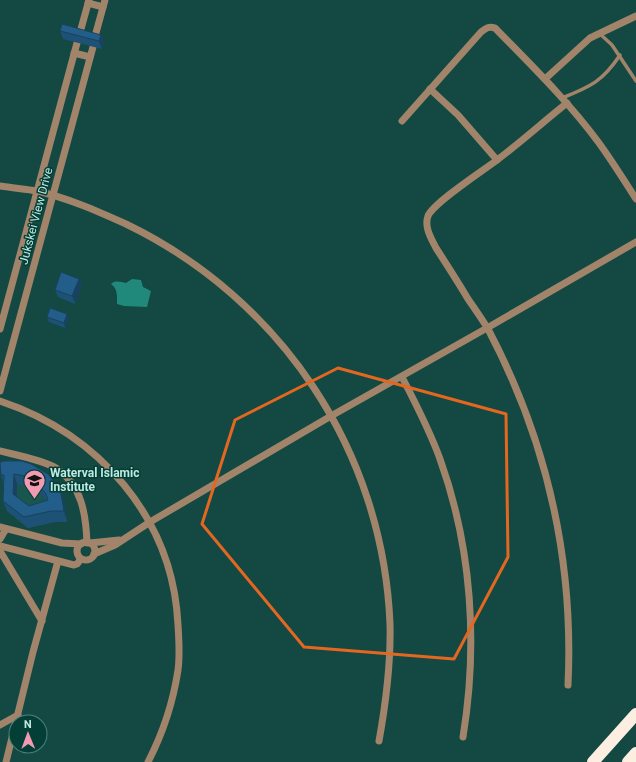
<svg xmlns="http://www.w3.org/2000/svg" width="636" height="762" font-family="Roboto,sans-serif">
<style>
.built{fill:#18564e}
.water{fill:#21887c}
.lines{fill:none;stroke-linecap:round;stroke-linejoin:round}
.service{stroke:#a1846a;stroke-width:3.5}
.minor{stroke:#a1846a;stroke-width:7}
.motorway{stroke:#fdeee2;stroke-width:12}
.wall{fill:#1d5176;fill-rule:evenodd}
.shaded-wall{fill:#184260}
.building{fill:#225e89;stroke:#184260;fill-rule:evenodd}
.marked{fill:none;stroke:#e46721;stroke-width:3;stroke-linejoin:round}
.labels{text-anchor:middle;stroke-width:3;stroke-linejoin:round;paint-order:stroke}
.street-label{font-size:12px;fill:#bce9e0;stroke:#033e37}
.poi-label{font-size:12px;font-weight:bold;fill:#bce9e0;stroke:#033e37;text-anchor:start}
</style>
<rect width="100%" height="100%" fill="#134942"/>
<polygon class="built" points="8,472 60,495 65,505 67,522 55,522 28,528 7,511"/>
<path class="water" d="M132 279 141 280 143 287 151 291 147 307 124 306 117 304C117 296 118 289 111 284 115 280 121 282 126 283Z"/>
<g class="lines">
<g class="service">
<polyline points="599,33 612,45 636,81"/>
<path d="M562 98C590 87 603 81 620 55"/>
</g>
<g class="minor">
<polyline points="88,3 103,7"/>
<polyline points="79,36 89,0"/>
<polyline points="94,40 105,0"/>
<polyline points="74,53 90,57"/>
<polyline points="545,79 590,38 636,16"/>
<polyline points="430,89 458,115 497,160"/>
<path d="M567 103C543 122 521 142 497 160 484 170 433 203 428 216 424 227 431 238 436 248 447 265 458 282 468 299 475 309 482 319 488 329 547 441 574 559 568 685"/>
<path d="M402 121 481 32C486 28 489 26 495 28 531 65 568 101 599 143 612 161 624 180 636 199"/>
<path d="M0 186C12 188 25 189 37 191 68 198 97 211 126 224 281 299 383 451 390 624 391 663 386 702 379 741"/>
<polyline points="0,329 77,43"/>
<path d="M402 377C416 404 430 431 440 459 472 548 478 645 463 737"/>
<polyline points="0,391 93,47"/>
<path d="M0 401C99 434 173 518 178 625 179 640 180 656 178 670 173 703 163 733 148 762"/>
<path d="M0 451C16 455 43 460 56 468 82 485 86 515 87 543"/>
<polyline points="0,527 62,543 81,544"/>
<polyline points="0,539 6,529"/>
<circle cx="86" cy="551" r="9"/>
<polyline points="90,543 119,540"/>
<polyline points="0,546 74,565 77,564 81,559"/>
<polyline points="0,551 42,621"/>
<polyline points="94,554 115,545 150,522 331,416 487,328 636,242"/>
<polyline points="0,725 18,715"/>
<polyline points="6,762 33,652 58,561"/>
</g>
<g class="motorway">
<polyline points="593,762 636,714"/>
<polyline points="628,762 636,753"/>
</g>
</g>
<g class="wall">
<polygon points="60,31 101,35 104,43 102,49 63,39"/>
<polygon points="79,279 82,286 75,304 58,297 55,290"/>
<polygon points="67,314 69,319 65,328 49,322 47,317"/>
<path d="M0 462 61 494 65 505 67 522H55L28 528 7 511 3 501V483L1 475ZM17 484 30 487 39 492 47 501 29 506 17 497Z"/>
</g>
<g class="shaded-wall">
<polygon points="101,35 104,43 102,49 99,41"/>
<polygon points="79,279 82,286 75,304 72,296"/>
<polygon points="67,314 69,319 65,328 64,323"/>
<polygon points="14,474 17,484 17,504 13,494"/>
<polygon points="61,494 65,505 67,522 64,511"/>
</g>
<g class="building">
<polygon points="62,24 101,35 99,41 60,31"/>
<polygon points="61,272 79,279 72,296 55,290"/>
<polygon points="50,308 67,314 64,323 47,317"/>
<path d="M4 461H22L31 464 48 474 56 484 61 494 64 511H51L24 517 3 501 4 475H1L0 462ZM14 474 26 476 35 481 46 494 48 500 29 506 13 494Z"/>
</g>
<path class="marked" d="M338 368 506 414 508 557 454 659 304 647 202 524 235 420Z"/>
<defs>
<symbol id="school-pin" viewBox="-11 -11 22 30"><path d="M0 17L-7.5 6A9.5 9.5 0 1 1 7.5 6Z" fill="#f19ab1" stroke="#033e37"/><path d="M0-5L7-2L0 1L-7-2ZM-4 1L0 2.5L4 1V4Q0 6-4 4Z" fill="#111"/></symbol>
</defs>
<g fill-rule="evenodd">
<use href="#school-pin" x="22" y="468" width="25" height="34"/>
</g>
<g class="labels">
<g class="street-label">
<text transform="translate(36 216) rotate(-75)" y="4">Jukskei View Drive</text>
</g>
<g class="poi-label">
<text x="50" y="477">Waterval Islamic<tspan x="50" dy="14">Institute</tspan></text>
</g>
</g>
<g transform="translate(28 734) rotate(359)"><circle r="19" fill="#033e37" stroke="#4d827b"/>
<path d="M0-3L7 15L0 10L-7 15Z" fill="#f19ab1"/>
<text y="-6" font-size="11" font-weight="bold" text-anchor="middle" fill="#bce9e0">N</text>
</g>
</svg>
